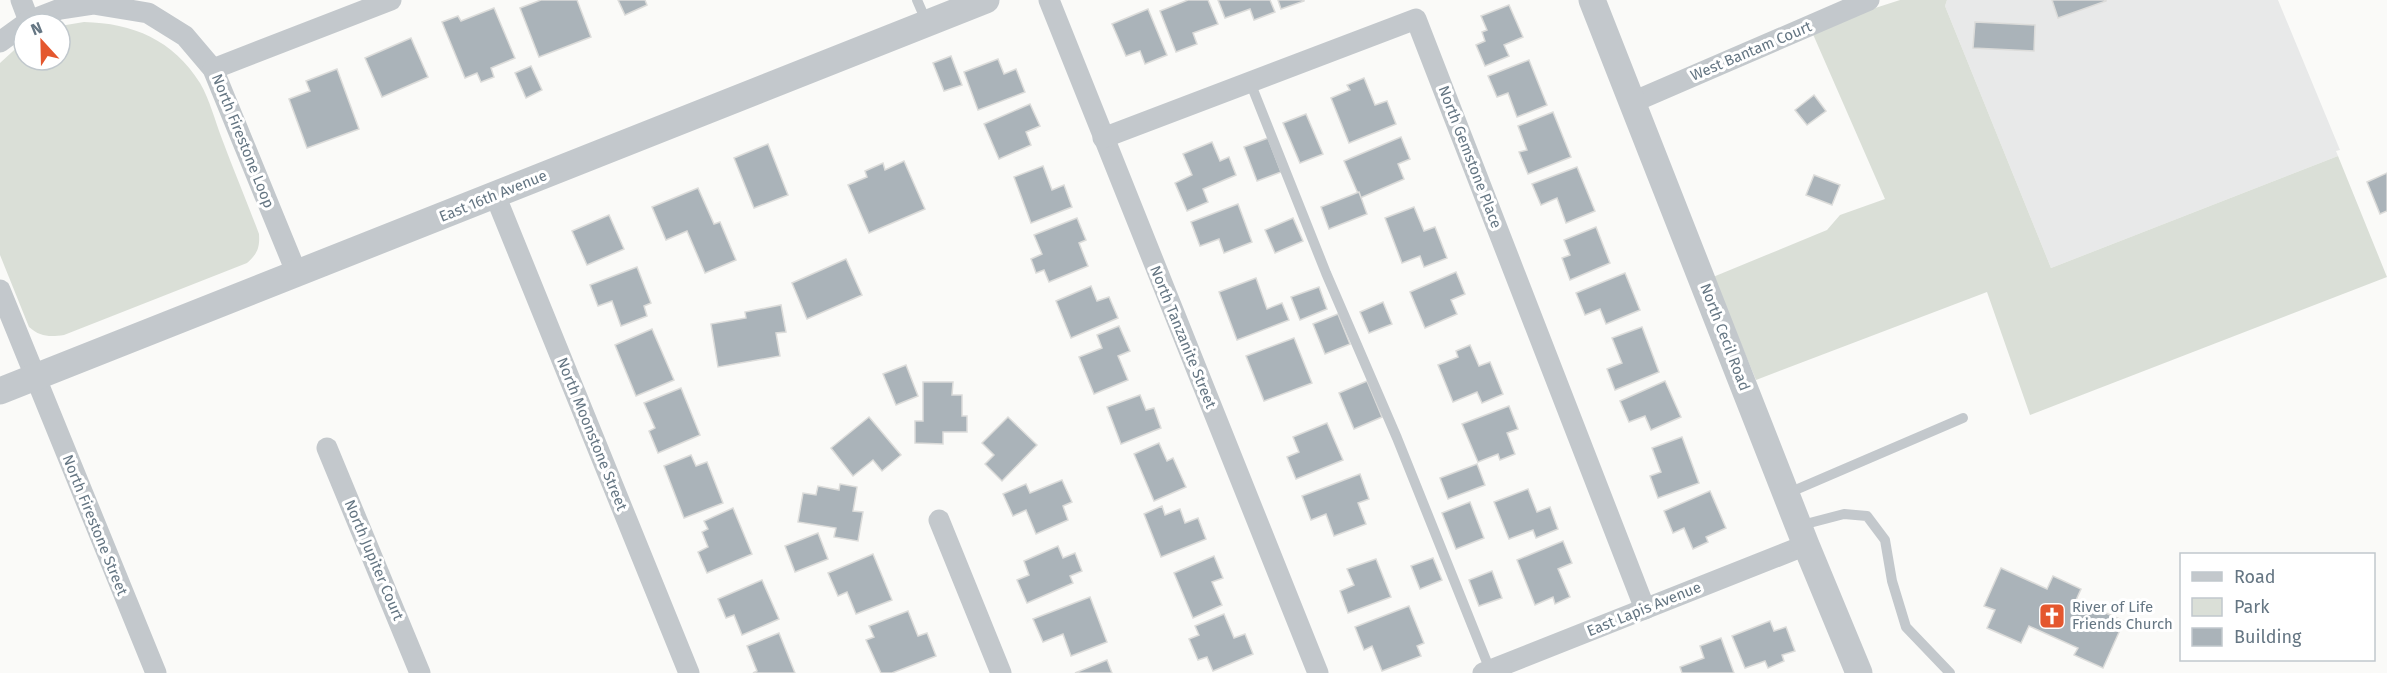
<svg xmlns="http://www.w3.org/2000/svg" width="2387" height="673" font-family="'Fira Sans',sans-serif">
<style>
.built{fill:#e8e9e9}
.green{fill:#dadfd7}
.building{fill:#aab3b9;stroke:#dcdcda;stroke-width:1.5}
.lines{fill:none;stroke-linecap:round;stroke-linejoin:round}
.service{stroke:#c3c8cc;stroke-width:10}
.minor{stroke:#c3c8cc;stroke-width:21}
.tertiary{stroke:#c3c8cc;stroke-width:27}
.labels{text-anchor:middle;stroke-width:6;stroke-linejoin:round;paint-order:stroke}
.street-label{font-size:15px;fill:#657683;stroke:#fff}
.poi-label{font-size:15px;fill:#657683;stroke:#fff;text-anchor:start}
</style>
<rect width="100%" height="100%" fill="#fafaf8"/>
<polygon class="built" points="1947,0 2278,0 2340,150 2336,151 2338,156 2051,268 1945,6"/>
<g class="green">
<polygon points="1900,0 1947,0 1945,6 2051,268 2338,156 2387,277 2030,415 1987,292 1756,380 1713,277 1827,230 1840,215 1885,199 1812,32 1869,10"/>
<path d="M84 22C133 23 173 40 200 83 210 100 215 121 222 139 234 171 247 202 259 234 260 248 257 254 247 263L64 335C50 337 40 337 29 327L0 255V63L24 41V60H60V26Z"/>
</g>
<g class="building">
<polygon points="541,0 577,0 591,37 539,57 520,8"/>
<polygon points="618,0 645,0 647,5 625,15"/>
<polygon points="1188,0 1208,0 1218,24 1193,33 1197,44 1176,52 1160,11"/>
<polygon points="1218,0 1270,0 1275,12 1254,20 1250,9 1225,18"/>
<polygon points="1278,0 1304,0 1304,1 1281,9"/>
<polygon points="2052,0 2106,0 2106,1 2058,18"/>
<polygon points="1509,5 1523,37 1504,45 1509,56 1485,66 1476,45 1485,41 1482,32 1487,30 1481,16"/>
<polygon points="494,8 515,58 491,68 494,77 481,82 477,73 465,78 442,22 458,16 461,21"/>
<polygon points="1148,9 1167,55 1145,64 1140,51 1126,56 1112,24"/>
<polygon points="1975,22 2035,25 2034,51 1973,48"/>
<polygon points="411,38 428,77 382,97 365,58"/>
<polygon points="951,56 962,85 944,91 933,63"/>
<polygon points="998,59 1004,74 1016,69 1025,92 978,110 964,72"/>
<polygon points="1529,60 1547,105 1517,117 1508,93 1497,97 1488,76"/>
<polygon points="531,66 542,90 526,98 515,73"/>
<polygon points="337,69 359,129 307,148 289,99 310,91 306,81"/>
<polygon points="1364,78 1375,105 1387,101 1396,124 1349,143 1331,98 1350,90 1347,85"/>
<polygon points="1814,95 1826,111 1807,125 1795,110"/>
<polygon points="1030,104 1040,126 1026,132 1031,145 999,159 984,124"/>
<polygon points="1553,112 1571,157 1528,174 1519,152 1527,150 1518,126"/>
<polygon points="1306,114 1323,154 1300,163 1283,123"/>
<polygon points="1401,137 1410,159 1398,164 1404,179 1360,198 1344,161"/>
<polygon points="1268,138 1281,172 1257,181 1244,147"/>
<polygon points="1212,142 1220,161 1229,157 1236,175 1203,189 1208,202 1187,211 1175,183 1192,175 1183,154"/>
<polygon points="768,144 788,195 754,208 734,158"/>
<polygon points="904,161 925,209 869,233 848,185 867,177 865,171 883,163 885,170"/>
<polygon points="1043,166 1052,190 1064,185 1072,207 1031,223 1014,177"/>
<polygon points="1577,167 1595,211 1566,223 1557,198 1541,205 1532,184"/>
<polygon points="2387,173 2387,211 2380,214 2367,182"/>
<polygon points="1814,175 1840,185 1832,205 1806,195"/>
<polygon points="698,188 714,224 720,222 736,260 705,273 687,231 666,240 652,207"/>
<polygon points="1359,192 1367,214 1329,229 1321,207"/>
<polygon points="1238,204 1252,242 1224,253 1219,239 1200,246 1191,222"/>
<polygon points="1414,207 1424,231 1435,227 1447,258 1424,267 1420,256 1402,263 1385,218"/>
<polygon points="609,215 624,249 587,265 572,231"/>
<polygon points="1077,218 1086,240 1079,243 1088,266 1049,282 1044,270 1036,273 1031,259 1042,254 1034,235"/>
<polygon points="1293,218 1303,241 1275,253 1265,230"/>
<polygon points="1596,227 1610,263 1570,280 1562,258 1570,255 1564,240"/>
<polygon points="846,259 862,295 807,319 792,283"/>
<polygon points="637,267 651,303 644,306 647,316 621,326 612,301 598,306 590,285"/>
<polygon points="1456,272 1465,294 1451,300 1457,314 1425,328 1410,292"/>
<polygon points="1625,273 1640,310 1606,324 1600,309 1585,315 1576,293"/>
<polygon points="1256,278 1267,309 1282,303 1289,320 1237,340 1219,292"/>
<polygon points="1091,286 1097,301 1109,297 1118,318 1071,338 1056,301"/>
<polygon points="1319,287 1327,309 1300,320 1291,297"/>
<polygon points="1383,302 1392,324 1369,333 1360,312"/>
<polygon points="781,305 786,332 776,333 780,356 718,367 711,324 746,318 745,312"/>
<polygon points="1338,314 1350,344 1325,354 1313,324"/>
<polygon points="1119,326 1130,351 1118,356 1128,380 1094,394 1079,357 1102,348 1097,335"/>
<polygon points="1642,327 1659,372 1615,390 1607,369 1622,363 1612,338"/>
<polygon points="652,329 674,380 636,396 615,345"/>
<polygon points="1294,338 1312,383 1264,401 1246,356"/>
<polygon points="1470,345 1479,366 1490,362 1503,394 1482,403 1477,392 1453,402 1438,365 1458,357 1456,351"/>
<polygon points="906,365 918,396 896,405 883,374"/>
<polygon points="1367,381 1382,417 1354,429 1339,393"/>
<polygon points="1665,381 1681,417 1651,430 1645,416 1629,422 1620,401"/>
<polygon points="923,382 953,382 952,395 962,395 962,416 967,416 967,432 943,432 943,444 915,443 915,421 923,421"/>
<polygon points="681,388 700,435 658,453 649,431 655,428 644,403"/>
<polygon points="1140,395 1146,410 1154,408 1161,428 1121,444 1107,407"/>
<polygon points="1509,406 1518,429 1507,433 1515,454 1500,460 1498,454 1478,462 1462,424"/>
<polygon points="869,417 901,455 882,471 873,460 853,476 831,448"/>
<polygon points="1008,417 1037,445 1002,481 985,464 994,455 982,443"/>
<polygon points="1327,423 1343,460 1296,479 1287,457 1299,452 1293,437"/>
<polygon points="1682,437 1699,483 1658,498 1650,476 1661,472 1652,448"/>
<polygon points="1159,443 1167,461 1173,458 1186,487 1154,501 1134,454"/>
<polygon points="691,455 696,466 707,462 723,503 684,518 664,466"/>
<polygon points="1477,464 1485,485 1448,499 1440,478"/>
<polygon points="1360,474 1369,499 1358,503 1366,524 1334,536 1326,514 1311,520 1302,496"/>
<polygon points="1062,480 1072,502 1063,506 1068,520 1036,534 1026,510 1013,516 1003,494 1026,484 1030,493"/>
<polygon points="840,484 857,487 853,511 863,512 858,541 834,537 836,528 798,522 803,493 816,495 818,486 839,490"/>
<polygon points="1528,489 1537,512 1550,507 1558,529 1536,538 1533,530 1509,539 1494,502"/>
<polygon points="1710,491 1726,528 1706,537 1708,542 1693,549 1684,528 1673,533 1664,511"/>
<polygon points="1470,502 1484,538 1456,549 1442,513"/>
<polygon points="1162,506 1165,515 1180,509 1185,523 1198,518 1206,539 1161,557 1144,514"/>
<polygon points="733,508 752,554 707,573 698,552 708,547 702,532 708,529 704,521"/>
<polygon points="818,533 828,559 795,572 785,546"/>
<polygon points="1563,541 1572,563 1558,569 1570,597 1555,604 1553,597 1535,605 1517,560"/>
<polygon points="1058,546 1063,558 1075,553 1082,571 1070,576 1073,583 1027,603 1017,580 1029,575 1024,561"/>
<polygon points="873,554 892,600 856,614 847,592 838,596 828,573"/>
<polygon points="1214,556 1223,578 1212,582 1222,605 1193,618 1174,573"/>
<polygon points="1433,558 1442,580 1420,589 1411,566"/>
<polygon points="1376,559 1391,597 1348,613 1340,591 1354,585 1347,569"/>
<polygon points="2001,568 2047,589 2053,576 2081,589 2076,600 2124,621 2103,668 2074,655 2078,648 2029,626 2021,643 1987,628 1995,610 1984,606"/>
<polygon points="1492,571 1502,598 1479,606 1469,580"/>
<polygon points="762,580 779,619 742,635 734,615 726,618 718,599"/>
<polygon points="1090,597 1107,642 1071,656 1063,634 1043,642 1033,619"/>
<polygon points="1409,606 1424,643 1417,646 1421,656 1382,671 1372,646 1364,650 1355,627"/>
<polygon points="908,611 918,636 927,633 936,656 892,673 881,673 866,640 874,637 869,626"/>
<polygon points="1224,614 1234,638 1245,634 1253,654 1213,671 1207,657 1198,660 1189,639 1199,635 1195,626"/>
<polygon points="1770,621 1774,631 1786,627 1795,651 1782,655 1784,661 1768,668 1765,661 1745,668 1732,636"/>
<polygon points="779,633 795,673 753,673 757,671 747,646"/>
<polygon points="1721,638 1734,673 1682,673 1680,667 1704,658 1700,646"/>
<polygon points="1107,660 1112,673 1075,673"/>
</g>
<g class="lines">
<g class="service">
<polyline points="917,0 927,23"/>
<polyline points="1250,82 1326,273 1397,438 1490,670"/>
<polyline points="1786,494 1963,418"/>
<polyline points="1798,526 1844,514 1867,516 1885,540 1892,581 1906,627 1950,673"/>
</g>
<g class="minor">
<polyline points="21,0 29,21"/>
<polyline points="1049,0 1318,673"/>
<polyline points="0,42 29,21 60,9 93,4 148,13 185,36 213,69 297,274"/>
<polyline points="213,69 391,0"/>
<polyline points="1633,102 1869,0"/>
<polyline points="1103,138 1416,19 1645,609"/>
<polyline points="495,195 689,673"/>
<polyline points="0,290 156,673"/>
<polyline points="327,448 420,673"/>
<polyline points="939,520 1001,673"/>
<polyline points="1483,673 1806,545"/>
</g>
<g class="tertiary">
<polyline points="1592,0 1806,545 1859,673"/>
<polyline points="0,391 986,0"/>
</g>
</g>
<defs>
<symbol id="church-square" viewBox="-11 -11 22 22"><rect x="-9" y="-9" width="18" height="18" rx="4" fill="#e4572e" stroke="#fff"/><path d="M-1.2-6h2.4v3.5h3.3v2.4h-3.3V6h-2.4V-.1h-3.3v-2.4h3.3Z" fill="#fff"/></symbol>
</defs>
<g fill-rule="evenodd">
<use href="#church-square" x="2037" y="601" width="30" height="30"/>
</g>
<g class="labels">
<g class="street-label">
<text transform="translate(1751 51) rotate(-23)" y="5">West Bantam Court</text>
<text transform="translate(243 141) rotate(68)" y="5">North Firestone Loop</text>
<text transform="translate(1470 157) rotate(69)" y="5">North Gemstone Place</text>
<text transform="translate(493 196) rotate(-22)" y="5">East 16th Avenue</text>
<text transform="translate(1183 337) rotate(68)" y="5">North Tanzanite Street</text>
<text transform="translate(1725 337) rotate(69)" y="5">North Cecil Road</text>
<text transform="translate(592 434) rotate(68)" y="5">North Moonstone Street</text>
<text transform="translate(95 525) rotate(68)" y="5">North Firestone Street</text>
<text transform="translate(374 560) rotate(67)" y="5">North Jupiter Court</text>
<text transform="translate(1644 609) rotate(-22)" y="5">East Lapis Avenue</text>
</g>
<g class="poi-label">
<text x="2072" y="612">River of Life<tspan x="2072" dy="17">Friends Church</tspan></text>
</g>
</g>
<rect x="2180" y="553" width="195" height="108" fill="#ffffff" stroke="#c1c8cd" stroke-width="1.5"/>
<rect x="2192" y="572" width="30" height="9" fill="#c3c8cc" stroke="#c1c8cd" stroke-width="1.5"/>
<text x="2234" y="583" font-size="18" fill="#657683">Road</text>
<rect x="2192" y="598" width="30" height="18" fill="#dadfd7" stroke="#c1c8cd" stroke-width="1.5"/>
<text x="2234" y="613" font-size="18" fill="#657683">Park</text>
<rect x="2192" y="628" width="30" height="18" fill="#aab3b9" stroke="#c1c8cd" stroke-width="1.5"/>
<text x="2234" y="643" font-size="18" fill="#657683">Building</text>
<g transform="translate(42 42) rotate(338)"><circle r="28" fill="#ffffff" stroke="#c1c8cd" stroke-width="1.5"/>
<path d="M0-4.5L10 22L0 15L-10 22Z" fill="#e4572e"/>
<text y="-9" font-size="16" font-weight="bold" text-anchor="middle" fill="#657683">N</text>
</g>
</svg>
